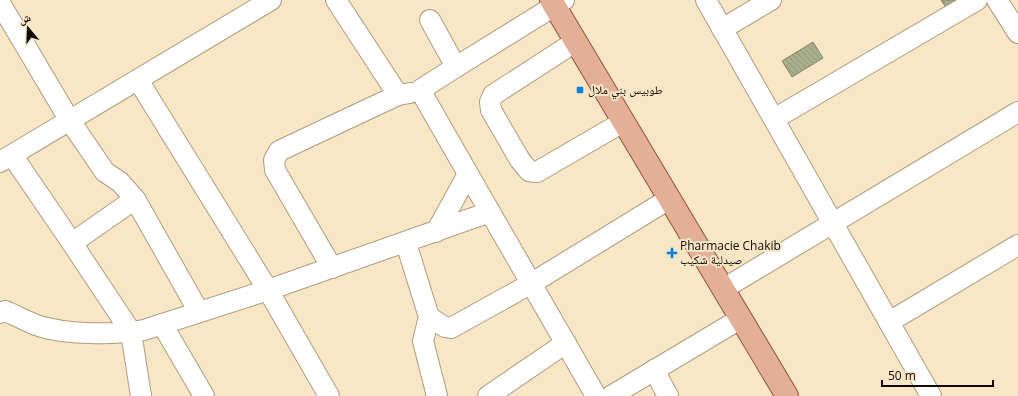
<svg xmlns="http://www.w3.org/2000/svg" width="1018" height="396" font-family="'Open Sans','Noto Naskh Arabic',sans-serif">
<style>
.building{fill:url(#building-back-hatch);stroke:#828768}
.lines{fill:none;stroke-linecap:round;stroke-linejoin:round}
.minor-casing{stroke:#ad9c7e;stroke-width:22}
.major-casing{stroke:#8d5335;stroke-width:24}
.minor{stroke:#fff;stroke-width:20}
.major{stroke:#e3b097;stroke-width:22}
.poi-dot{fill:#007ee4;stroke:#f9e6c7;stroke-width:1.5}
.labels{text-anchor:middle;stroke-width:4;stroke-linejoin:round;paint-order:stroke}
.poi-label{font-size:12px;fill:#100a02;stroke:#f9e6c7;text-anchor:start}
</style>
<defs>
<pattern id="building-back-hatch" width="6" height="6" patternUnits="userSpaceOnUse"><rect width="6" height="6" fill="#a9ae8d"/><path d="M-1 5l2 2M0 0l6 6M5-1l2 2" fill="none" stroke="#909478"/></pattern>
</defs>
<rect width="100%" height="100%" fill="#f9e6c7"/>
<g class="building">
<polygon points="941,0 959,0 946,8"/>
<polygon points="813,42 823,58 792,77 782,61"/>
</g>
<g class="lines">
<defs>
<g id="minor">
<polyline points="336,0 398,95 410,93"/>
<polyline points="706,0 931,396"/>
<polyline points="997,0 1018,33"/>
<polyline points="0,3 70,121 105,172 120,182 135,199 199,312"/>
<polyline points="430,20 456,67"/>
<polyline points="722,29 771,0"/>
<polyline points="575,42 493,95 490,102 491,110 520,160 529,171 537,172 623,122"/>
<polyline points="138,80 268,290 329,396"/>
<polyline points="774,119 977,0"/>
<polyline points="12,155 72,243 131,332 141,396"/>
<polyline points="0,162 271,0"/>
<polyline points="490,212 420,90 456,67 564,0"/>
<polyline points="436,232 468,174"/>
<polyline points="72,243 135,199"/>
<polyline points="406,243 429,317 423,341 437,396"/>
<polyline points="332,268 275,170 274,160 279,151 398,95"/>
<polyline points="723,289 1018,112"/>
<path d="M0 313 5 311C15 315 26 321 36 325 65 335 114 335 144 330L268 290 490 212 596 396"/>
<polyline points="429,317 445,327 451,328 532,283 669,199"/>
<polyline points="889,322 1018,245"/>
<polyline points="162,324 204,396"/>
<polyline points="654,370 668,396"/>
<polyline points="488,396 566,343"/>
<polyline points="611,396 740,319"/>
</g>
<polyline id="major" points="551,0 787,396"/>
</defs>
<use href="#minor" class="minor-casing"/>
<use href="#major" class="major-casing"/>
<use href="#minor" class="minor"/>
<use href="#major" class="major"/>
</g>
<g class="poi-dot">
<rect x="576" y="86" width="8" height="8" rx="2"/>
<path d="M670 247h4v4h4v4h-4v4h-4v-4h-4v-4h4z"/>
</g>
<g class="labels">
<g class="poi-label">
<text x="588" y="94">طوبيس بني ملال</text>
<text x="680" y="250">Pharmacie Chakib<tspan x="680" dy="14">صيدلية شكيب</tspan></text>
</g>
</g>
<g transform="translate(28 28) rotate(341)" stroke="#f9e6c7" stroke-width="3" paint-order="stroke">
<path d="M0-3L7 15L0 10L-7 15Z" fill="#100a02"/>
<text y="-6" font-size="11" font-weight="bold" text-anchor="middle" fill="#100a02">ش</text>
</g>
<path d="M882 380v6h111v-6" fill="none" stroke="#100a02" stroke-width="2"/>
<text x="888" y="380" font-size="12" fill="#100a02" stroke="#f9e6c7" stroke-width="3" paint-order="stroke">50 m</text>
</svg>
